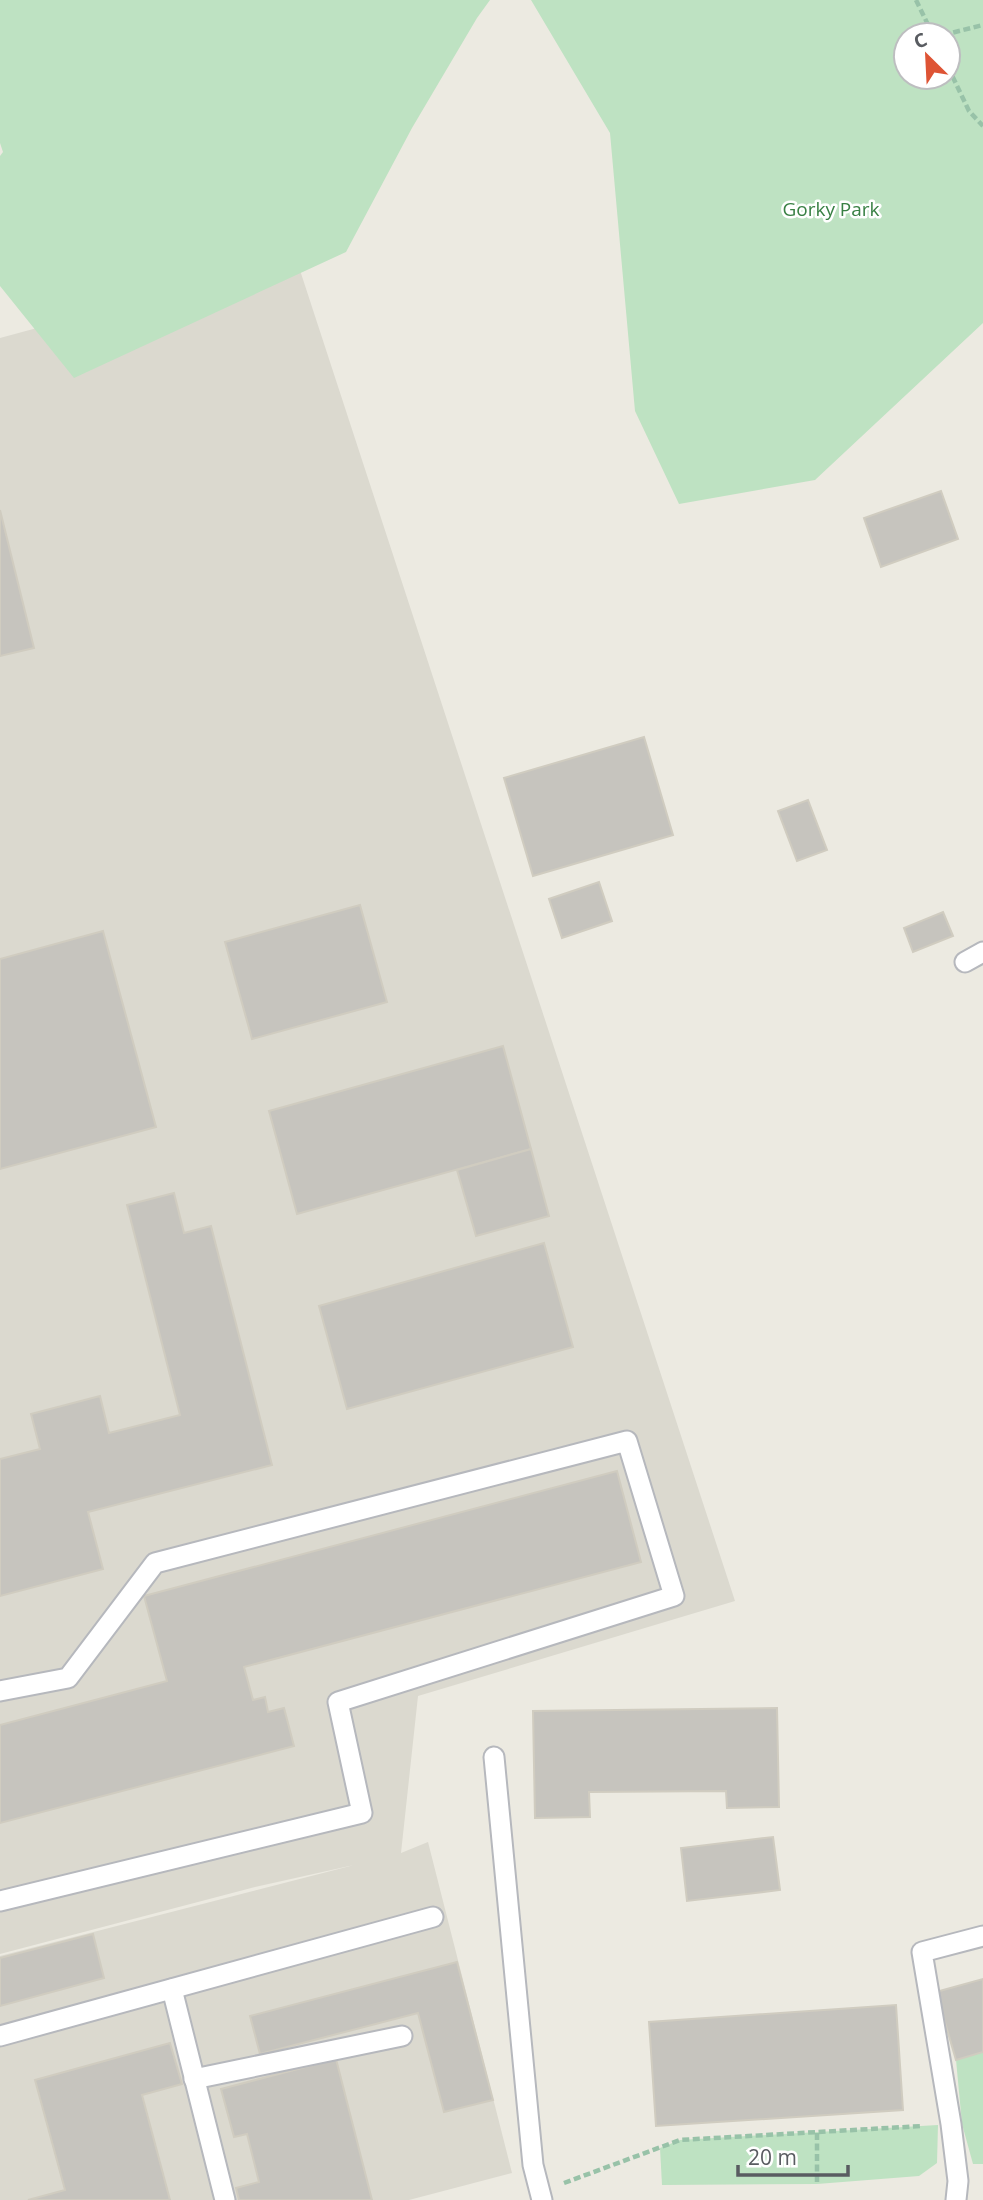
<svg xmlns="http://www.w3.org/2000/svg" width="983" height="2200" font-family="'Open Sans',sans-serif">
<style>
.education{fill:#dbd9cf}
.green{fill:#bee2c2;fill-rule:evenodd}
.building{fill:#c6c4be;stroke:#d0ccc0;stroke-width:2}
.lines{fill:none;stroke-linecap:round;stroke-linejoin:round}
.lane-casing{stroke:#b6b8bd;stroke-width:23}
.path{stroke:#98c2a8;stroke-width:4.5;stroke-dasharray:7 3.5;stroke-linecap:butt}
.lane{stroke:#fff;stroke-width:19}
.labels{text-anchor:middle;stroke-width:5;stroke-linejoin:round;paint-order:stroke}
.park-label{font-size:19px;fill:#398044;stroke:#fff}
</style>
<rect width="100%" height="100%" fill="#eceae1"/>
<polygon class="education" points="296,258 735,1601 418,1696 401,1853 428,1842 512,2173 409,2200 0,2200 0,1956 354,1865 255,1887 0,1954 0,338"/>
<g class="green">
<polygon points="0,0 490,0 477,18 412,128 346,252 74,378 0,286 0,156 3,152 0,143"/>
<path d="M531 0H983V323L815 480 679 504 635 411 610 133ZM906 35H948V77H906Z"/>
<polygon points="983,2052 983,2164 973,2164 962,2124 956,2060"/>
<polygon points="938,2125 937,2163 919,2176 817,2184 662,2185 660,2148 680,2140"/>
</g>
<g class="building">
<polygon points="941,491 958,539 881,567 864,518"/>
<polygon points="0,510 34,648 0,656"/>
<polygon points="644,737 673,835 533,876 504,778"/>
<polygon points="808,800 827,850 797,861 778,811"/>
<polygon points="599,882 612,921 562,938 549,899"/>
<polygon points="360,905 387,1002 252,1039 225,942"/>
<polygon points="943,912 953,936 913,952 904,928"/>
<polygon points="103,931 156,1127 0,1169 0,959"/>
<polygon points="503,1046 531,1149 297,1214 269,1111"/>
<polygon points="531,1149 549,1216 476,1236 457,1170"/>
<polygon points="174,1193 184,1233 211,1226 272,1465 88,1512 103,1569 0,1596 0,1459 40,1449 31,1414 100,1396 109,1433 180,1415 127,1205"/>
<polygon points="544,1243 573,1347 347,1409 319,1306"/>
<polygon points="617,1471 641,1562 244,1667 253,1700 265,1697 268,1712 284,1708 294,1746 0,1823 0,1725 167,1681 144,1596"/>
<polygon points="777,1708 779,1807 727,1808 726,1791 589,1792 590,1817 535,1818 533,1711"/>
<polygon points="773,1837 780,1890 687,1901 681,1848"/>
<polygon points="93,1934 104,1978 0,2006 0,1958"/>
<polygon points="457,1962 493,2100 444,2112 418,2013 260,2054 250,2016"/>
<polygon points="983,1979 983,2052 956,2060 936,1992"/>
<polygon points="896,2005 903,2110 656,2126 649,2022"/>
<polygon points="170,2043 182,2084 142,2095 170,2200 28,2200 65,2190 35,2080"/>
<polygon points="336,2059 372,2200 239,2200 236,2188 259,2182 247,2134 234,2137 221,2089"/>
</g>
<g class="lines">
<defs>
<g id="lane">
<polyline points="965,962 983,952"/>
<polyline points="0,1691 68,1678 155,1563 627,1441 674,1596 338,1702 362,1813 0,1901"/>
<polyline points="494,1757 533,2165 542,2200"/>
<polyline points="172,1989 225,2200"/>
<polyline points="0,2036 433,1917"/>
<polyline points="194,2079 402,2036"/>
<polyline points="956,2200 958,2181 951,2124 922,1952 983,1936"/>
</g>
</defs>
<use href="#lane" class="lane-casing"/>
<g class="path">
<polyline points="916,0 933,35"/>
<polyline points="943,35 983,25"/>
<polyline points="948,67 969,111 983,126"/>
<polyline points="817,2133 817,2184"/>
<polyline points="564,2183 680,2140 922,2126"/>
</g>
<use href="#lane" class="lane"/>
</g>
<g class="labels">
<g class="park-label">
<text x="831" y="216">Gorky Park</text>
</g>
</g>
<g transform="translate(927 56) rotate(336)"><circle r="33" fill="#ffffff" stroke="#bdbec0" stroke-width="2"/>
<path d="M0-5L12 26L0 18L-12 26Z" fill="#de5435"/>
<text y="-10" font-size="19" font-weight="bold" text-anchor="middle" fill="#595c61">С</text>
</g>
<path d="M738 2165v10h110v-10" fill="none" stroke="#595c61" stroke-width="3.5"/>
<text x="748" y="2165" font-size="21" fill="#595c61" stroke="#ffffff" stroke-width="5" paint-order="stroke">20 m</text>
</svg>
